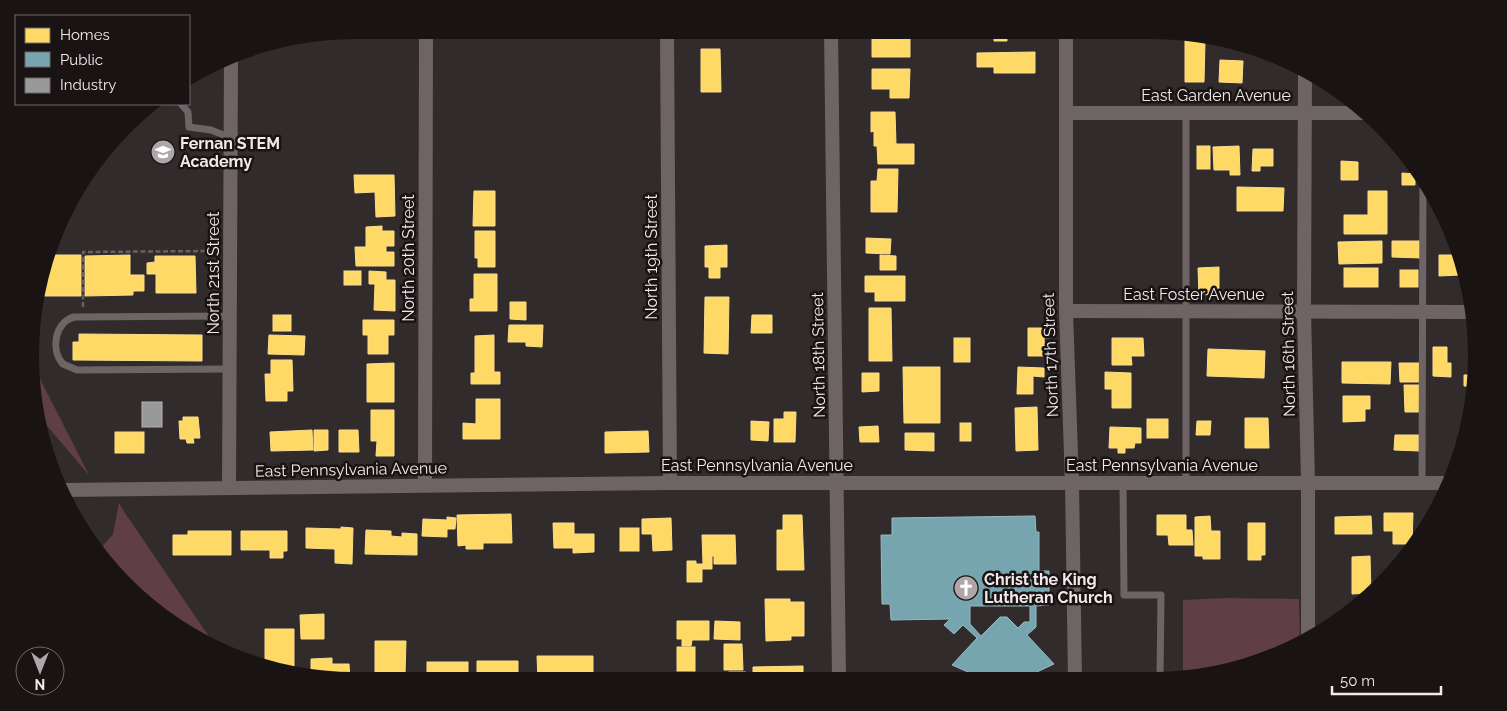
<svg xmlns="http://www.w3.org/2000/svg" width="1507" height="711" font-family="Raleway,sans-serif">
<style>
.green{fill:#603e45}
.homes{fill:#ffd966;stroke:#fbde8e}
.public{fill:#76a5af;stroke:#9bb9c1;fill-rule:evenodd}
.industry{fill:#999;stroke:#b3b1b1}
.lines{fill:none;stroke-linecap:round;stroke-linejoin:round}
.path{stroke:#676162;stroke-width:2.5;stroke-dasharray:5 2.5;stroke-linecap:butt}
.service{stroke:#6e6466;stroke-width:7}
.minor{stroke:#6e6466;stroke-width:14}
.labels{text-anchor:middle;stroke-width:5;stroke-linejoin:round;paint-order:stroke}
.street-label{font-size:16px;fill:#f1e9ea;stroke:#191314}
.poi-label{font-size:16px;font-weight:bold;fill:#f1e9ea;stroke:#191314;text-anchor:start}
</style>
<rect width="100%" height="100%" fill="#322b2c"/>
<g class="green">
<polygon points="36,371 89,475 36,413"/>
<polygon points="119,503 123,510 216,647 141,600 100,549 113,534"/>
<polygon points="1226,598 1299,599 1300,643 1276,656 1194,678 1183,678 1183,600"/>
</g>
<g class="homes">
<polygon points="890,30 910,30 910,57 872,57 872,38 890,38"/>
<polygon points="994,30 1034,30 1034,38 1007,38 1007,41 994,41"/>
<polygon points="1185,37 1205,41 1204,82 1185,82"/>
<polygon points="701,49 720,49 721,92 701,92"/>
<polygon points="1035,52 1035,73 994,73 994,67 977,67 977,53"/>
<polygon points="1220,60 1243,61 1242,83 1219,82"/>
<polygon points="872,69 910,69 909,98 890,98 890,89 872,89"/>
<polygon points="871,112 895,112 896,144 914,144 914,164 878,164 877,146 874,146 874,131 871,132"/>
<rect x="1197" y="146" width="13" height="23"/>
<polygon points="1239,146 1240,175 1230,175 1230,170 1214,170 1213,147"/>
<polygon points="1253,149 1273,149 1273,166 1260,166 1260,171 1252,171"/>
<polygon points="1341,161 1358,162 1358,180 1341,180"/>
<polygon points="878,169 898,169 897,212 871,212 871,181 877,181"/>
<polygon points="1402,173 1415,174 1415,185 1402,185"/>
<polygon points="354,175 394,175 395,216 376,217 375,192 355,193"/>
<polygon points="1237,187 1284,188 1283,211 1237,211"/>
<polygon points="474,191 495,191 495,226 473,226"/>
<polygon points="1368,191 1387,191 1387,234 1344,234 1344,215 1368,215"/>
<polygon points="382,226 382,231 394,231 394,246 386,246 386,252 394,252 394,266 356,266 355,247 366,247 366,227"/>
<polygon points="475,231 495,231 495,267 478,267 478,258 475,258"/>
<polygon points="866,238 891,239 890,254 866,253"/>
<polygon points="1382,241 1382,263 1339,264 1338,242"/>
<polygon points="1392,241 1421,241 1421,258 1392,257"/>
<polygon points="727,245 727,267 720,267 720,278 709,278 709,267 705,267 705,246"/>
<polygon points="50,255 81,255 81,296 36,296"/>
<polygon points="130,255 130,275 144,275 144,291 133,291 133,295 85,296 85,256"/>
<polygon points="880,255 896,256 896,270 880,270"/>
<polygon points="1439,255 1459,255 1460,275 1439,276"/>
<polygon points="155,256 195,256 196,293 156,293 156,274 147,274 147,263 155,262"/>
<polygon points="1219,267 1219,294 1199,295 1198,268"/>
<rect x="1344" y="268" width="34" height="19"/>
<rect x="1400" y="270" width="18" height="17"/>
<rect x="344" y="271" width="17" height="14"/>
<polygon points="369,271 386,272 386,280 395,280 395,311 374,310 375,284 369,284"/>
<polygon points="474,274 497,274 497,311 470,311 470,299 474,299"/>
<polygon points="865,276 905,276 905,301 875,301 875,292 865,292"/>
<polygon points="1463,280 1467,280 1471,295 1464,295"/>
<polygon points="705,297 729,297 728,354 704,353"/>
<polygon points="510,302 526,302 526,320 510,319"/>
<polygon points="869,308 891,308 892,361 869,361"/>
<rect x="273" y="315" width="18" height="16"/>
<polygon points="752,315 772,315 772,333 751,333"/>
<polygon points="363,320 394,320 394,335 388,335 388,354 368,354 368,335 363,335"/>
<polygon points="509,325 543,325 542,347 526,346 526,342 508,342"/>
<polygon points="1028,328 1049,328 1049,338 1044,338 1045,356 1028,356"/>
<polygon points="79,334 202,335 202,361 73,360 73,342 79,342"/>
<polygon points="269,335 305,336 304,355 268,354"/>
<polygon points="494,335 494,372 500,372 500,384 471,384 471,373 475,373 475,336"/>
<rect x="954" y="338" width="16" height="24"/>
<polygon points="1112,338 1143,338 1144,356 1131,356 1132,365 1112,365"/>
<polygon points="1433,347 1447,347 1447,363 1451,363 1451,377 1433,376"/>
<polygon points="1208,349 1265,351 1264,378 1207,376"/>
<polygon points="271,360 292,360 293,391 287,391 287,401 266,401 265,374 271,374"/>
<polygon points="1342,362 1391,362 1390,384 1342,383"/>
<polygon points="394,363 394,402 367,402 367,364"/>
<polygon points="1399,363 1421,363 1421,382 1400,382"/>
<polygon points="903,367 940,367 940,423 904,423"/>
<polygon points="1018,367 1044,368 1044,377 1033,376 1033,394 1017,394"/>
<polygon points="1105,372 1131,373 1131,408 1112,408 1112,389 1105,389"/>
<polygon points="862,373 879,373 879,391 862,392"/>
<polygon points="1464,375 1475,375 1474,386 1464,386"/>
<polygon points="1404,385 1420,385 1420,412 1405,412"/>
<polygon points="1343,396 1370,396 1370,409 1365,409 1365,421 1343,422"/>
<polygon points="476,399 500,399 500,439 463,439 463,423 476,424"/>
<polygon points="1037,407 1038,450 1016,451 1015,408"/>
<polygon points="371,410 394,410 394,456 376,456 377,441 371,441"/>
<polygon points="784,412 796,412 795,442 774,442 774,419 784,419"/>
<polygon points="183,417 198,417 200,438 193,438 194,443 187,443 186,439 180,439 179,421 183,421"/>
<polygon points="1245,418 1268,418 1269,448 1245,448"/>
<rect x="1147" y="419" width="21" height="19"/>
<polygon points="751,421 769,422 768,441 751,440"/>
<polygon points="1197,421 1211,421 1210,435 1196,435"/>
<rect x="960" y="423" width="11" height="18"/>
<polygon points="878,426 879,442 860,442 859,427"/>
<polygon points="1110,427 1141,428 1141,443 1135,443 1134,448 1125,448 1125,453 1118,453 1118,448 1109,448"/>
<polygon points="312,430 313,450 271,451 270,432"/>
<polygon points="314,430 328,430 328,450 314,451"/>
<polygon points="339,430 358,430 359,452 339,452"/>
<polygon points="648,431 649,452 605,453 605,432"/>
<rect x="115" y="432" width="29" height="21"/>
<polygon points="905,433 934,433 934,451 905,450"/>
<polygon points="1395,435 1419,435 1419,451 1394,450"/>
<polygon points="1384,513 1413,513 1412,544 1393,544 1393,531 1384,531"/>
<polygon points="511,514 512,543 483,543 483,549 466,549 466,545 458,546 457,515"/>
<polygon points="783,515 802,515 804,570 777,570 777,530 783,530"/>
<polygon points="1157,515 1186,515 1186,530 1192,530 1193,545 1169,545 1168,535 1157,535"/>
<polygon points="1210,516 1211,531 1220,531 1220,559 1203,559 1203,556 1195,556 1195,517"/>
<polygon points="1371,516 1372,534 1335,534 1335,517"/>
<polygon points="447,517 456,518 455,529 447,529 447,537 422,536 423,519 447,520"/>
<polygon points="671,518 672,550 653,551 652,534 642,534 642,519"/>
<polygon points="553,523 574,523 574,534 594,534 594,552 573,553 573,548 554,548"/>
<polygon points="1248,523 1265,523 1265,555 1261,555 1261,560 1248,560"/>
<polygon points="341,527 353,528 352,564 335,563 335,549 306,548 306,528 341,529"/>
<rect x="620" y="528" width="19" height="23"/>
<polygon points="366,530 391,531 391,536 402,537 402,533 417,534 417,555 365,554"/>
<polygon points="188,531 231,531 231,555 173,555 173,535 188,535"/>
<polygon points="241,531 287,531 287,551 283,551 283,558 270,558 270,550 241,550"/>
<polygon points="702,535 735,535 736,564 714,564 714,556 712,556 712,569 702,569 702,582 687,582 687,561 696,561 696,564 703,564"/>
<polygon points="1370,556 1371,593 1352,594 1352,557"/>
<polygon points="765,599 790,599 790,602 804,602 804,636 791,636 791,640 766,641"/>
<polygon points="324,614 324,639 301,639 300,615"/>
<polygon points="677,621 709,621 709,640 692,640 691,646 682,646 682,639 677,639"/>
<polygon points="715,621 740,622 740,640 714,639"/>
<polygon points="265,629 294,629 294,669 265,663"/>
<polygon points="375,641 406,641 405,674 402,674 402,681 378,681 378,674 375,674"/>
<polygon points="724,644 742,644 743,670 724,670"/>
<rect x="677" y="647" width="18" height="24"/>
<polygon points="537,656 593,656 593,680 538,680"/>
<polygon points="332,658 332,664 349,664 350,680 311,672 311,659"/>
<polygon points="477,661 518,661 518,680 477,679"/>
<rect x="427" y="662" width="41" height="19"/>
<polygon points="803,666 803,679 753,680 753,667"/>
<rect x="729" y="672" width="16" height="8"/>
<rect x="677" y="673" width="16" height="7"/>
</g>
<path class="public" d="M1035 516 1036 532H1039V571H1049V605L1036 606V627L1027 635 1054 664 1022 679H984L952 665 977 638 963 625 954 634 944 625 950 619 891 620 890 604H882L881 535H892V518ZM970 606H1030V622H1024L1018 628 1007 617H1000L981 636 970 624Z"/>
<rect class="industry" x="142" y="402" width="20" height="25"/>
<g class="lines">
<polyline class="path" points="83,307 83,252 214,251"/>
<g class="service">
<polyline points="181,104 188,112 189,127 211,130 231,138"/>
<polyline points="1186,113 1186,482"/>
<path d="M230 369 77 370 63 364C50 350 55 322 74 317L230 316"/>
<polyline points="1123,482 1124,595 1161,595 1160,678"/>
<polyline points="1422,483 1423,176"/>
</g>
<g class="minor">
<polyline points="667,30 670,483"/>
<polyline points="831,30 839,679"/>
<polyline points="1066,30 1066,311 1072,483 1075,679"/>
<polyline points="1305,70 1304,311 1308,482 1308,638"/>
<polyline points="1066,113 1367,113"/>
<polyline points="1066,311 1473,312"/>
<polyline points="425,485 426,30"/>
<polyline points="229,488 231,59"/>
<polyline points="63,490 670,483 1451,483"/>
</g>
</g>
<defs>
<symbol id="school-disc" viewBox="-11 -11 22 22"><circle r="9.5" fill="#aea6a8" stroke="#191314"/><path d="M0-5L7-2L0 1L-7-2ZM-4 1L0 2.5L4 1V4Q0 6-4 4Z" fill="#fff"/></symbol>
<symbol id="church-disc" viewBox="-11 -11 22 22"><circle r="9.5" fill="#aea6a8" stroke="#191314"/><path d="M-1.2-6h2.4v3.5h3.3v2.4h-3.3V6h-2.4V-.1h-3.3v-2.4h3.3Z" fill="#fff"/></symbol>
</defs>
<g fill-rule="evenodd">
<use href="#school-disc" x="149" y="138" width="28" height="28"/>
<use href="#church-disc" x="952" y="574" width="28" height="28"/>
</g>
<g class="labels">
<g class="street-label">
<text x="1216" y="101">East Garden Avenue</text>
<text transform="translate(651 257) rotate(-90)" y="6">North 19th Street</text>
<text transform="translate(408 258) rotate(-90)" y="6">North 20th Street</text>
<text transform="translate(213 273) rotate(-90)" y="6">North 21st Street</text>
<text x="1194" y="300">East Foster Avenue</text>
<text transform="translate(1288 354) rotate(-91)" y="6">North 16th Street</text>
<text transform="translate(818 355) rotate(-91)" y="6">North 18th Street</text>
<text transform="translate(1050 355) rotate(-92)" y="6">North 17th Street</text>
<text x="757" y="471">East Pennsylvania Avenue</text>
<text x="1162" y="471">East Pennsylvania Avenue</text>
<text transform="translate(351 469) rotate(-1)" y="6">East Pennsylvania Avenue</text>
</g>
<g class="poi-label">
<text x="180" y="149">Fernan STEM<tspan x="180" dy="18">Academy</tspan></text>
<text x="984" y="585">Christ the King<tspan x="984" dy="18">Lutheran Church</tspan></text>
</g>
</g>
<path d="M0 0H1507V711H0ZM355 39H1152A316 316 0 0 1 1468 355V356A316 316 0 0 1 1152 672H355A316 316 0 0 1 39 356V355A316 316 0 0 1 355 39Z" fill="#191314" fill-rule="evenodd"/>
<rect x="15" y="15" width="175" height="90" fill="#191314" stroke="#6f696a"/>
<rect x="25" y="28" width="25" height="15" fill="#ffd966" stroke="#6f696a"/>
<text x="60" y="40" font-size="15" fill="#f1e9ea">Homes</text>
<rect x="25" y="52" width="25" height="15" fill="#76a5af" stroke="#6f696a"/>
<text x="60" y="65" font-size="15" fill="#f1e9ea">Public</text>
<rect x="25" y="78" width="25" height="15" fill="#999999" stroke="#6f696a"/>
<text x="60" y="90" font-size="15" fill="#f1e9ea">Industry</text>
<g transform="translate(40 671) rotate(180)"><circle r="24" fill="#191314" stroke="#6f696a"/>
<path d="M0-4L9 19L0 12L-9 19Z" fill="#aea6a8"/>
<text y="-8" font-size="14" font-weight="bold" text-anchor="middle" fill="#f1e9ea">N</text>
</g>
<path d="M1332 686v8h109v-8" fill="none" stroke="#f1e9ea" stroke-width="2.5"/>
<text x="1340" y="686" font-size="15" fill="#f1e9ea" stroke="#191314" stroke-width="4" paint-order="stroke">50 m</text>
</svg>
